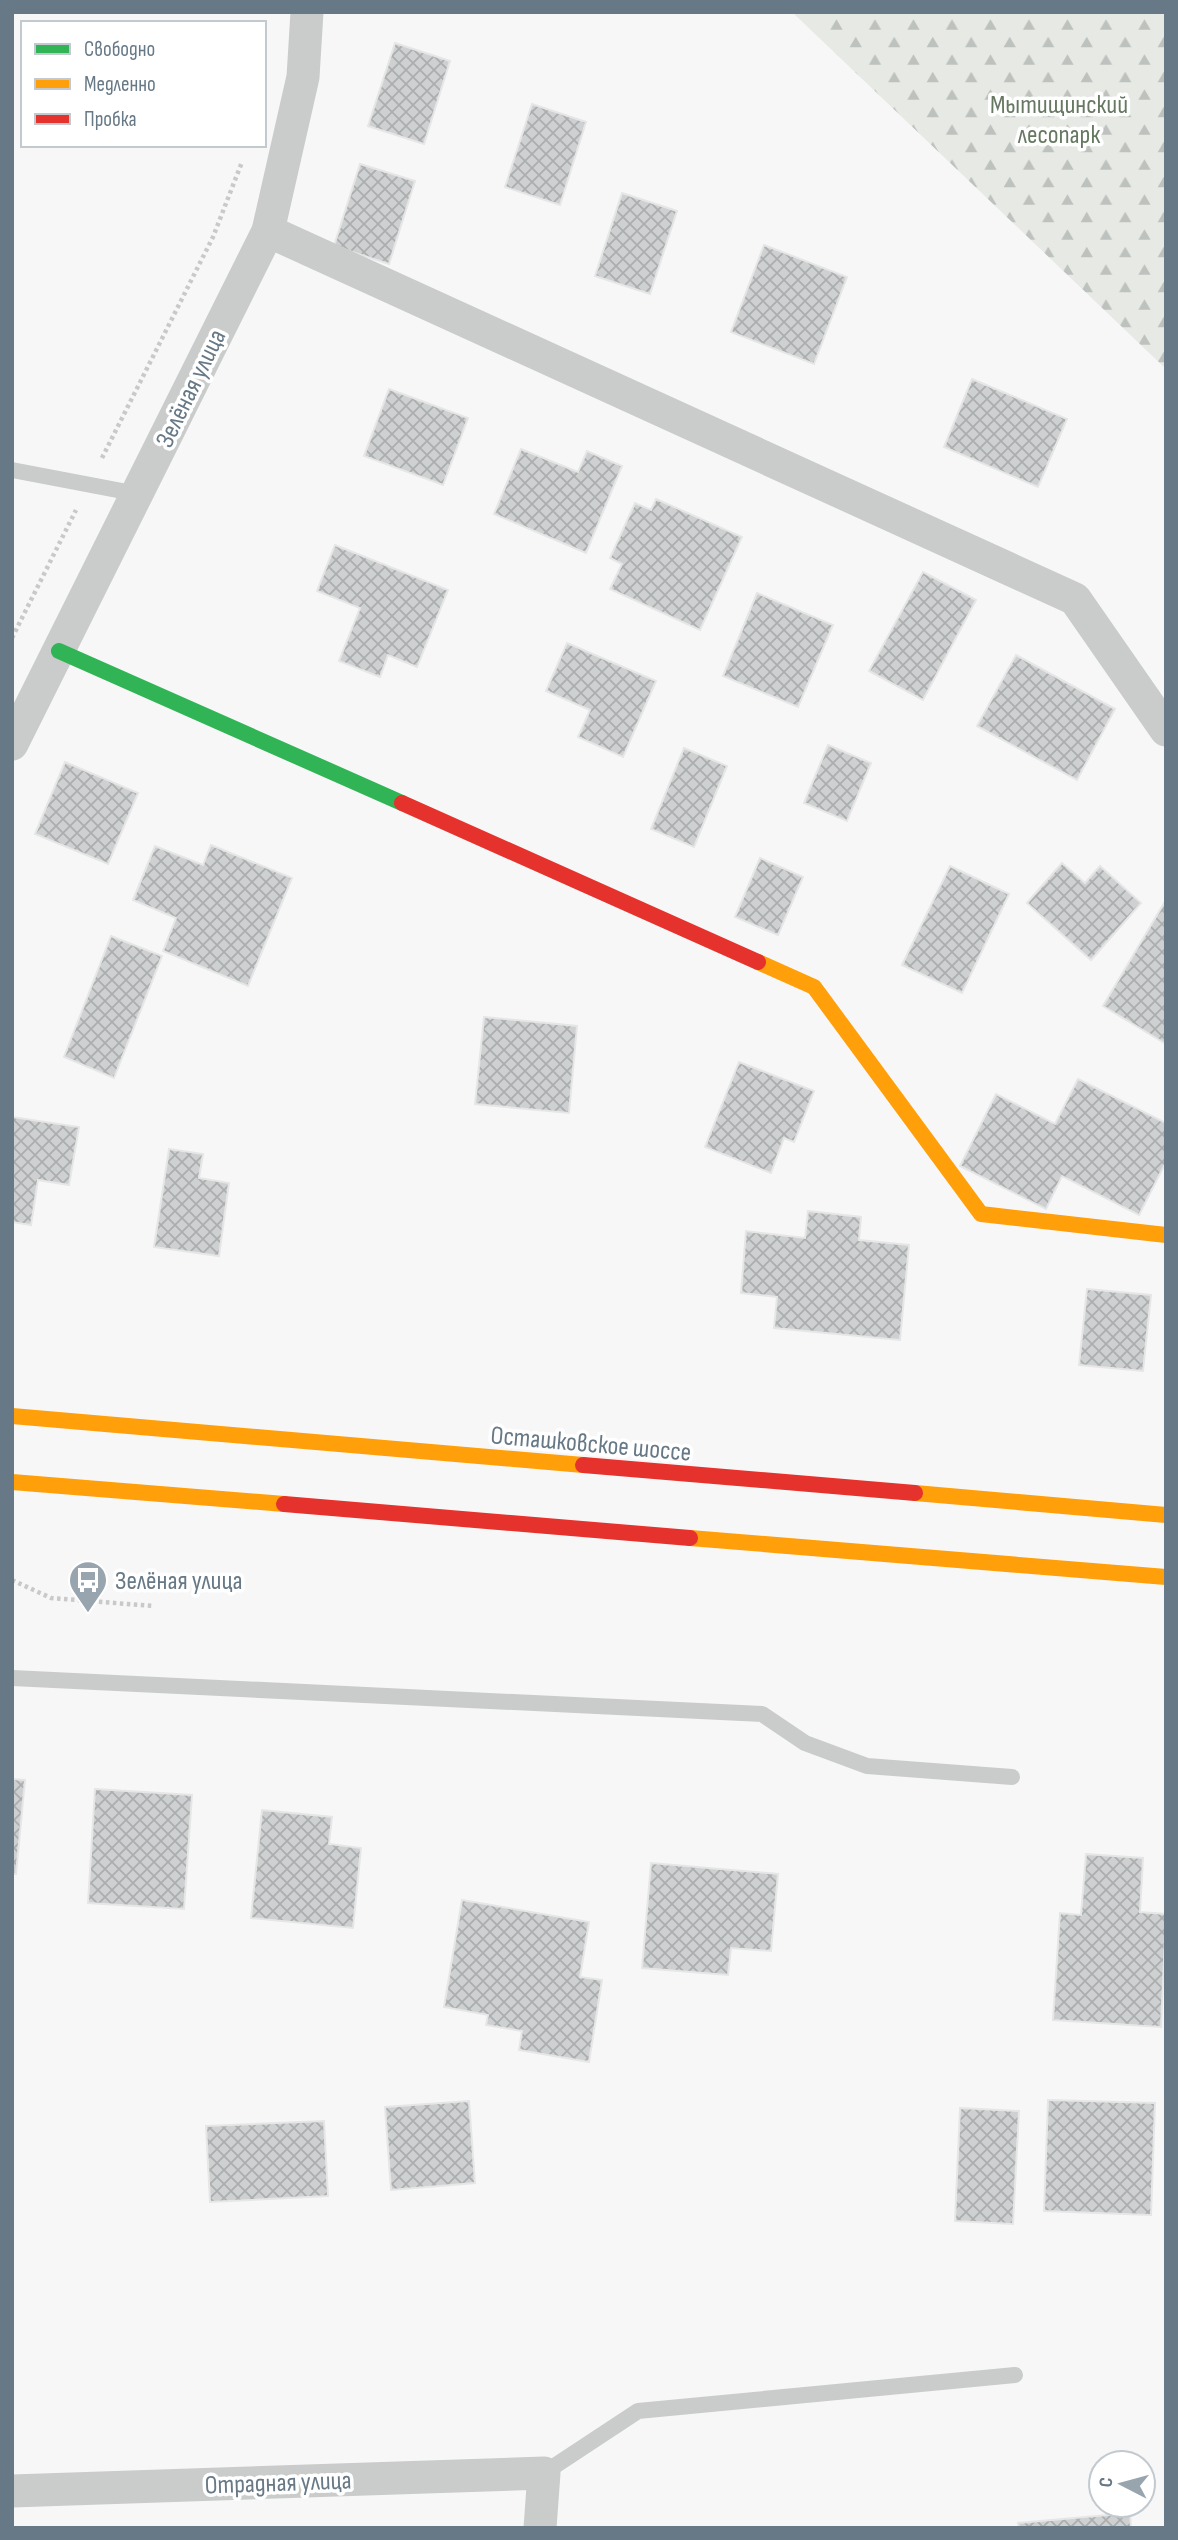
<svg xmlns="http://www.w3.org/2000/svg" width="1178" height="2540" font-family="'Sofia Sans Condensed',sans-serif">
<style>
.forest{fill:url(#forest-firs)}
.building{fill:url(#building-cross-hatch);stroke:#e6e6e6;stroke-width:2}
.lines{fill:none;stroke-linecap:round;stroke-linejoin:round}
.path{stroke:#c8c9ca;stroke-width:4.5;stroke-dasharray:3.5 3.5;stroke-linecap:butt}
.lane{stroke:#cacccc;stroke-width:16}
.street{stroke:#cacccc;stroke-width:33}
.fast{stroke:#30b455;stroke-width:16}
.slow{stroke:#ff9f0a;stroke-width:16}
.jam{stroke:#e5322d;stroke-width:16}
.labels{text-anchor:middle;stroke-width:7;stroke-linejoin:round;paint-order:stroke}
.park-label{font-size:26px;fill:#677862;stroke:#fff}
.street-label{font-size:26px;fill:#677986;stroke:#fff}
.poi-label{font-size:26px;fill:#677986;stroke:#fff;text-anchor:start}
</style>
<defs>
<pattern id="forest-firs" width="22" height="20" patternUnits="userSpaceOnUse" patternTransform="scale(1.75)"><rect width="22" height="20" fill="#e6e9e4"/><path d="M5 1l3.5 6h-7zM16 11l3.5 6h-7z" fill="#bec2be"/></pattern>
<pattern id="building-cross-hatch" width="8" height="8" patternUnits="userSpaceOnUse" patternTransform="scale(1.75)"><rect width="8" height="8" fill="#ced0d1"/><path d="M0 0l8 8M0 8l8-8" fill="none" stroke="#abaeaf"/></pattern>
</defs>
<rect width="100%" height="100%" fill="#f7f7f7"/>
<polygon class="forest" points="792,12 1166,12 1166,369"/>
<g class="building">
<polygon points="395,43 450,61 424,144 368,126"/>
<polygon points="532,104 586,122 560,205 505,187"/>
<polygon points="360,164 415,181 389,264 334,246"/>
<polygon points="622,193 677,211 650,294 595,276"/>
<polygon points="764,245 847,277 814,364 731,332"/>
<polygon points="972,379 1067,419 1038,487 944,447"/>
<polygon points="389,389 468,418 443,485 364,456"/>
<polygon points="521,449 578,472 587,451 622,466 586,553 494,514"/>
<polygon points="656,499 742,537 700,630 610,589 622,564 610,558 635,503 651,510"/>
<polygon points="335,545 448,590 417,667 388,655 380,677 339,661 360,608 317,591"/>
<polygon points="923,572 976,600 923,700 869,671"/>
<polygon points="757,593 833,625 798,707 723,676"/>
<polygon points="567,643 656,681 623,757 578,737 590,710 546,691"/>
<polygon points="1016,655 1115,709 1077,780 977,726"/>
<polygon points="828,745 871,763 847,821 804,803"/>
<polygon points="684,748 727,766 694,847 651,829"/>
<polygon points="65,762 138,793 108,864 35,834"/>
<polygon points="211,845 292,878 248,986 163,951 176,918 133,900 155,846 203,865"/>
<polygon points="760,858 803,877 778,935 735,917"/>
<polygon points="1062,863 1085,883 1100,866 1141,903 1091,960 1027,903"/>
<polygon points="950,866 1009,894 962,993 902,965"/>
<polygon points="1166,900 1166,1044 1103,1006"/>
<polygon points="111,936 162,956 114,1078 64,1057"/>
<polygon points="484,1017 577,1026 569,1113 475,1104"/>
<polygon points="739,1062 814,1091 794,1142 784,1138 771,1173 705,1147"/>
<polygon points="1078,1079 1166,1123 1166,1162 1139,1215 1062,1176 1046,1209 960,1166 996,1094 1055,1124"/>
<polygon points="12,1117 79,1127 69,1185 38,1180 31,1225 12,1222"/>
<polygon points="169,1149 203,1154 199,1178 229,1183 219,1256 154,1247"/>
<polygon points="808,1211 861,1217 859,1240 909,1245 900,1340 774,1328 777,1297 741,1293 746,1231 805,1238"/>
<polygon points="1087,1289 1151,1295 1143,1371 1079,1365"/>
<polygon points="12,1779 25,1780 16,1874 12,1874"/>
<polygon points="95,1789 192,1795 184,1909 88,1903"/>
<polygon points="262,1810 332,1817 329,1844 361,1848 353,1928 251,1918"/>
<polygon points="1086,1854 1143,1858 1140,1912 1166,1914 1161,2027 1053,2020 1060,1913 1081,1915"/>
<polygon points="651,1863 778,1874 771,1951 731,1948 728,1975 642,1968"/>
<polygon points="462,1900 589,1922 580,1977 602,1980 589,2062 519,2050 522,2031 486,2025 488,2015 444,2007"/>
<polygon points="1048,2100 1155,2103 1151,2215 1044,2211"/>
<polygon points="469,2101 475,2183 391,2190 385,2107"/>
<polygon points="960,2108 1019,2111 1013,2224 955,2221"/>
<polygon points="324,2121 328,2196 210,2202 206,2126"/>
<polygon points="1130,2513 1131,2528 1019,2528 1018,2523"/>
</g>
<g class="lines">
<g class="path">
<polyline points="102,458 213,237 242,162"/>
<polyline points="12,638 76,510"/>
<polyline points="12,1580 51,1598 153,1606"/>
</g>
<g class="lane">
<polyline points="12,470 138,494"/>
<polyline points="12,1678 762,1714 805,1743 867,1766 1012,1777"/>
<polyline points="544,2473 638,2411 1015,2375"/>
</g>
<g class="street">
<polyline points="268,231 1075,599 1166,730"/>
<polyline points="12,744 268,231 303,77 307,12"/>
<polyline points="12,2491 544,2473 540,2528"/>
</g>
<polyline class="fast" points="59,651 402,803"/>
<g class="slow">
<polyline points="758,962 814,987 981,1214 1166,1235"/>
<polyline points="12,1416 583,1465"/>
<polyline points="12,1482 284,1504"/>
<polyline points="915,1493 1166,1515"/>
<polyline points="690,1538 1166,1577"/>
</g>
<g class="jam">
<polyline points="402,803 758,962"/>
<polyline points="583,1465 915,1493"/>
<polyline points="284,1504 690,1538"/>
</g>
</g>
<defs>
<symbol id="bus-pin" viewBox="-11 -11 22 30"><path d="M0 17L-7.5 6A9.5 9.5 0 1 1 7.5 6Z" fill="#99a5ae" stroke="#fff"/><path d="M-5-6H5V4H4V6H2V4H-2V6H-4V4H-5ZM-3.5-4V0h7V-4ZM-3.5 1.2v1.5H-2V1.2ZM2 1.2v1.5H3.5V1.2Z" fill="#fff"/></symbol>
</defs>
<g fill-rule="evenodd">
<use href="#bus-pin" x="66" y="1558" width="44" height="60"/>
</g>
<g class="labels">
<g class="park-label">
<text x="1059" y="113">Мытищинский<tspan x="1059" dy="30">лесопарк</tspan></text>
</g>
<g class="street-label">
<text transform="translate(190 388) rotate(-64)" y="9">Зелёная улица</text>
<text transform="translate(591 1443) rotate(5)" y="9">Осташковское шоссе</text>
<text transform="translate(278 2482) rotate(-2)" y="9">Отрадная улица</text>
</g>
<g class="poi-label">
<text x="115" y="1589">Зелёная улица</text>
</g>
</g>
<rect width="1178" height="2540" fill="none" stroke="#677986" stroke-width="28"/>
<rect x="21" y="21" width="245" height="126" fill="#ffffff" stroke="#c2c9cf" stroke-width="2"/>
<rect x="35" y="44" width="35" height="10" fill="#30b455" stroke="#c2c9cf" stroke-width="2"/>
<text x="84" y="56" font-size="21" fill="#677986">Свободно</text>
<rect x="35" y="79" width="35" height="10" fill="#ff9f0a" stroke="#c2c9cf" stroke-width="2"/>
<text x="84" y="91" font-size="21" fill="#677986">Медленно</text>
<rect x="35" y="114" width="35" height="10" fill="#e5322d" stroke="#c2c9cf" stroke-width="2"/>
<text x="84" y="126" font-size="21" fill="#677986">Пробка</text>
<g transform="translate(1122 2484) rotate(276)"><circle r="33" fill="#ffffff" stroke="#c2c9cf" stroke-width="2"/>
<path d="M0-5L12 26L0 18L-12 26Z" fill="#99a5ae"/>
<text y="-10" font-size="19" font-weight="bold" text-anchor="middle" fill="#677986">С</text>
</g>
</svg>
